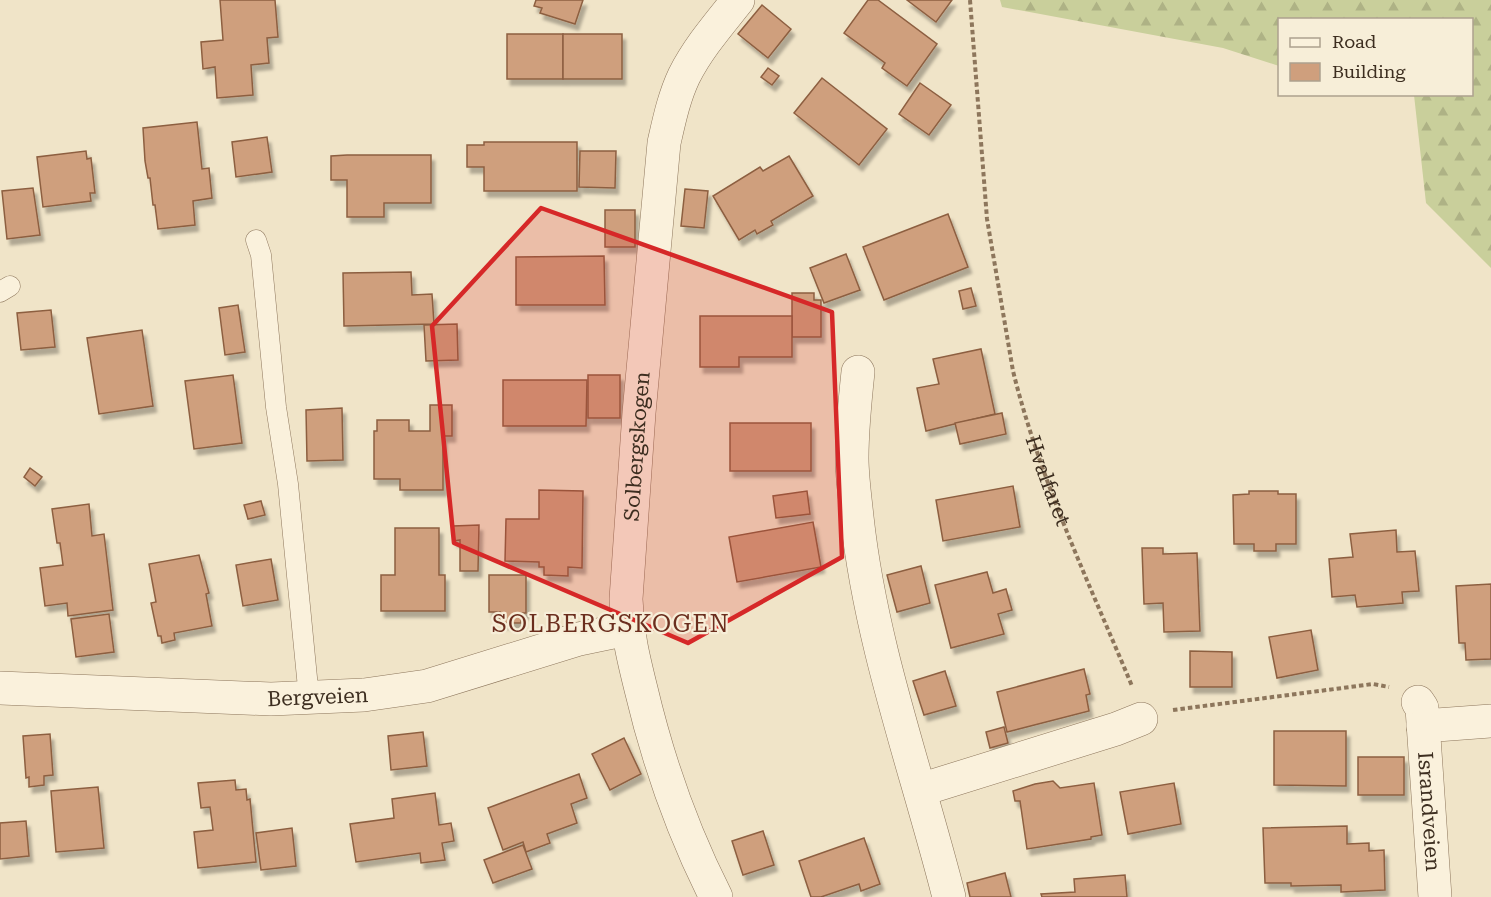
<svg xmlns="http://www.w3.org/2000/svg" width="1491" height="897" font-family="'Roboto Serif',serif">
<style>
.forest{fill:url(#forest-firs)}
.building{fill:#cf9f7d;stroke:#8d5f41;stroke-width:1.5;filter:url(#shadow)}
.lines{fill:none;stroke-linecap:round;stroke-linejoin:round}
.service-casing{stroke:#8d765c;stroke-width:21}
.minor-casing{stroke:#8d765c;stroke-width:34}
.path{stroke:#8d765c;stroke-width:4;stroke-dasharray:4.5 3;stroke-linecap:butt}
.service{stroke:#faf1dc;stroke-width:20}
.minor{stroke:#faf1dc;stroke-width:33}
.marked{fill:#d62828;fill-opacity:0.2;stroke:#d62828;stroke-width:4.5;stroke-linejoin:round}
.labels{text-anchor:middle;stroke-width:4.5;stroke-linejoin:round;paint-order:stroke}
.street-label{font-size:21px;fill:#3d2e20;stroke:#f7eed8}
.quarter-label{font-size:24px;letter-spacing:1.5px;fill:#6b2e1e;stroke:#f7eed8}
</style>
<defs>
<pattern id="forest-firs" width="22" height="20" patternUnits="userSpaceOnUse" patternTransform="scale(1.5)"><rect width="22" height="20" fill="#c9cf9b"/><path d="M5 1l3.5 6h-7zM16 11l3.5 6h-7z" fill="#aeb285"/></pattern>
<filter id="shadow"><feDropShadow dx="3.5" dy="6" stdDeviation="1.5" flood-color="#0004"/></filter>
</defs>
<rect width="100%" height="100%" fill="#f0e4c8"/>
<polygon class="forest" points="1000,0 1491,0 1491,268 1426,203 1414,95 1472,94 1472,20 1280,20 1279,66 1223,48 1002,7"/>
<g class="building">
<polygon points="220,0 275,0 278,37 267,38 269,63 251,65 253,95 217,98 215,67 203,69 201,42 223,40"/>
<polygon points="536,0 583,0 575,24 540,13 542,8 534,6"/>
<polygon points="868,0 878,0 937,44 907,86 882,68 885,63 844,33"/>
<polygon points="907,0 952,0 936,22"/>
<polygon points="762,5 791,29 768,58 738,34"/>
<rect x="507" y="34" width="56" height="45"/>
<rect x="563" y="34" width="59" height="45"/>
<polygon points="768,68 779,76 772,85 761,77"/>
<polygon points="822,78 887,129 859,165 794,113"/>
<polygon points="920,83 951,105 929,135 899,114"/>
<polygon points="197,122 202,169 209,168 212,198 193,201 195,225 158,229 155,205 153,205 150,178 148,178 145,161 143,128"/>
<polygon points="267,137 272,172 236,177 232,142"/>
<polygon points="484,142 577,142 577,191 484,191 484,167 467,167 467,145 484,145"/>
<polygon points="86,151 87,159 91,158 95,193 90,193 91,201 43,207 37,157"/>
<polygon points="580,151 616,151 615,188 579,187"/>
<polygon points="347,155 431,155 431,203 384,203 384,217 347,217 347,180 331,180 331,156"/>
<polygon points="789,156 813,196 771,221 773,225 757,234 755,230 739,240 713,196 760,167 763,171"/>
<polygon points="33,188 40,235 7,239 2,191"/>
<polygon points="685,189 708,191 704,228 681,226"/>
<rect x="605" y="210" width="30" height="37"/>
<polygon points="948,214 968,267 884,300 863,247"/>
<polygon points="846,254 860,290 824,303 810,268"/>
<polygon points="604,256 605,305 516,305 516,257"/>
<polygon points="411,272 412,295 432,294 434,324 344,326 343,273"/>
<polygon points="971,288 976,306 963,309 959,291"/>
<polygon points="792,293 814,293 814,300 821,300 821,337 792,337"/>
<polygon points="238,305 245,352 225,355 219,308"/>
<polygon points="51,310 55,347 21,350 17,313"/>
<polygon points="700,316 792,316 792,357 739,357 739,367 700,367"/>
<polygon points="457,324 458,360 426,361 424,325"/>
<polygon points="142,330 153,406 99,414 87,338"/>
<polygon points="981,349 995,414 926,431 917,388 939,384 933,359"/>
<polygon points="233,375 242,443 194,449 185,381"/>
<rect x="588" y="375" width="32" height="43"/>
<polygon points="503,380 587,380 586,426 503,426"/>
<polygon points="430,405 452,405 452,436 443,436 443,490 400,490 400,479 374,479 374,431 377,431 377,420 409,420 409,431 430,431"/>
<polygon points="342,408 343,460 307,461 306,410"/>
<polygon points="1002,413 1006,434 960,444 955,423"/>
<rect x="730" y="423" width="81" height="48"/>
<polygon points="30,468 42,477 35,486 24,477"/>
<polygon points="1013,486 1020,527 943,541 936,500"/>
<polygon points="539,490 583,491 582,568 568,567 568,576 544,575 544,567 539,567 539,562 505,561 506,519 539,519"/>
<polygon points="807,491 810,514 776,518 773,496"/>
<polygon points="1249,491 1278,491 1278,494 1296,494 1296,544 1276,544 1276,551 1254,551 1254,544 1234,544 1233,495 1249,494"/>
<polygon points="261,501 265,515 248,519 244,505"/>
<polygon points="89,504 92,536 104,534 113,610 68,616 67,603 45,606 40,568 63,565 60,543 57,543 52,509"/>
<polygon points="813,522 821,567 737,582 729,537"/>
<polygon points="479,525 478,571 460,571 460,540 454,541 453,526"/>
<polygon points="395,528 439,528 439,575 445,575 445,611 381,611 381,575 395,575"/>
<polygon points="1396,530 1397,552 1415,551 1419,591 1402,592 1403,603 1357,607 1355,595 1332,597 1329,559 1353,557 1350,534"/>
<polygon points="1142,548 1163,548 1163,554 1197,553 1200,631 1164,632 1163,603 1144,604"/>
<polygon points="199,555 209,593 206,594 212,626 174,633 175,640 162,643 161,636 158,636 151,603 156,602 149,564"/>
<polygon points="271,559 278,600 243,606 236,565"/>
<polygon points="921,566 930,603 897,612 887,575"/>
<polygon points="987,572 993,593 1006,589 1012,610 998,614 1004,634 951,648 935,585"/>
<polygon points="489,575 526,575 526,613 521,613 521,623 500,623 500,612 489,612"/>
<polygon points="1491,584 1491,659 1466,660 1465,643 1459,643 1456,586"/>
<polygon points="109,614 114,652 76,657 71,619"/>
<polygon points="1311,630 1318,670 1277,678 1269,637"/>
<polygon points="1190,651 1232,652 1232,687 1190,687"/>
<polygon points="1084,669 1090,694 1086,695 1089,711 1007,732 997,692"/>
<polygon points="945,671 956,706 924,715 913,681"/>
<polygon points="1004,727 1008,743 990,748 986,732"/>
<polygon points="1274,731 1346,731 1346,786 1274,785"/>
<polygon points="423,732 427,766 391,770 388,736"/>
<polygon points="50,734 53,775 44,776 44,785 29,787 29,777 26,778 23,736"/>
<polygon points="624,738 641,774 610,790 592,754"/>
<rect x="1358" y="757" width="46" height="38"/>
<polygon points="579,774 587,798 571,804 577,823 547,834 550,843 526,852 523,842 503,850 488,808"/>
<polygon points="235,780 236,790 246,789 247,800 250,799 256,862 198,868 194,832 213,830 210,807 201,808 198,783"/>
<polygon points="1053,781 1060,788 1094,783 1102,835 1091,837 1091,839 1027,849 1020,801 1015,801 1013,791 1035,784"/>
<polygon points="1174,783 1181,824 1128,834 1120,792"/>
<polygon points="98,787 104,848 56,852 51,791"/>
<polygon points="435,793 439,825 451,823 454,841 442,843 445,860 421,863 420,853 356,862 350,824 394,818 392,799"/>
<polygon points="26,821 29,856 0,859 0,823"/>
<polygon points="1347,826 1347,844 1369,843 1369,851 1384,850 1385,890 1341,892 1341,885 1291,886 1291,883 1265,883 1263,828"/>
<polygon points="292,828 296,866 261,870 256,833"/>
<polygon points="763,831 774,865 743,875 732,841"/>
<polygon points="864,838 880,884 861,891 859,884 821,897 811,897 799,861"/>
<polygon points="523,845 532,869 493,883 484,860"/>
<polygon points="1005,873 1011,897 970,897 967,883"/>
<polygon points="1125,875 1127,897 1042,897 1041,894 1075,892 1074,879"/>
</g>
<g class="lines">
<defs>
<g id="service">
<polyline points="256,240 261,255 276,407 288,484 309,698"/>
<polyline points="0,292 10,286"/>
</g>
<g id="minor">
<path d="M858 372C855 400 852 429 852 458 852 477 855 497 857 517 871 647 917 771 949 897"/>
<path id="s2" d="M0 688 271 699 364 695 427 686 579 639 627 629"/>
<path id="s3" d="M1418 702 1422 708 1435 897"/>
<polyline points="1423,726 1491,721"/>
<polyline points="920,790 1116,729 1141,719"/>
<path id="s4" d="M716 897C683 832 658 761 641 689 633 657 627 632 626 599L639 413 664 143C669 121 674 97 684 76 698 48 719 24 738 0"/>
</g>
</defs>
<use href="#service" class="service-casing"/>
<use href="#minor" class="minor-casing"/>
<g class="path">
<path id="s1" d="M970 0 987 219 1013 371C1040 480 1089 583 1132 686"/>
<polyline points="1173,710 1373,684 1389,687"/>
</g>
<use href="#service" class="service"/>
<use href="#minor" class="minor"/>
</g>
<path class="marked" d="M541 208 832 312 842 557 688 643 454 543 432 326Z"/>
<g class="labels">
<g class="street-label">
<text dy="7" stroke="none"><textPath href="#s4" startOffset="466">Solbergskogen</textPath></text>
<text dy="7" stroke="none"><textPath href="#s1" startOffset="489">Hvalfaret</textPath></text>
<text dy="7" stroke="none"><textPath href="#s2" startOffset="318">Bergveien</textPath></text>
<text dy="7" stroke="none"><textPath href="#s3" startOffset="111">Israndveien</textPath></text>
</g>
<g class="quarter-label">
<text x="611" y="632">SOLBERGSKOGEN</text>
</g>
</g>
<rect x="1278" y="18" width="195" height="78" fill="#f7eed8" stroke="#ada18e" stroke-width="1.5"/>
<rect x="1290" y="38" width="30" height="9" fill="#faf1dc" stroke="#ada18e" stroke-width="1.5"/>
<text x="1332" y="48" font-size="18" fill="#3d2e20">Road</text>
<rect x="1290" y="63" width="30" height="18" fill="#cf9f7d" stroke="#ada18e" stroke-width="1.5"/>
<text x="1332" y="78" font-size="18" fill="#3d2e20">Building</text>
</svg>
